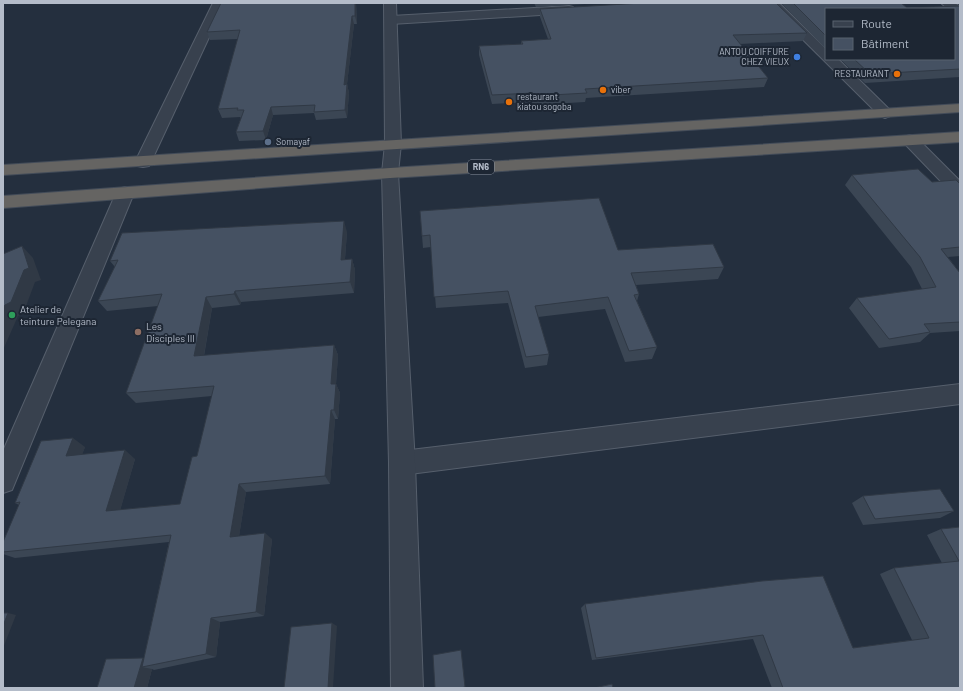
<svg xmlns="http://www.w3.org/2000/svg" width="963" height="691" font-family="Barlow,sans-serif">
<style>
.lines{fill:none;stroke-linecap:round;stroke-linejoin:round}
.minor-casing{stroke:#565f6c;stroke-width:2}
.tertiary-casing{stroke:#565f6c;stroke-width:2}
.trunk-casing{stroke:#434c59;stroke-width:2}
.minor{fill:#38414e;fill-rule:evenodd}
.tertiary{fill:#38414e;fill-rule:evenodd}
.trunk{fill:#656462;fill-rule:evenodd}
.wall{fill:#3b4654}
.shaded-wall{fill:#303945}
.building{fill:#455162;stroke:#303945}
.shop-dot{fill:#3f7fe0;stroke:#1d2633;stroke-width:1.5}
.food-dot{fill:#e8710a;stroke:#1d2633;stroke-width:1.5}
.service-dot{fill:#5c6f8a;stroke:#1d2633;stroke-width:1.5}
.leisure-dot{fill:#2e9e5b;stroke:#1d2633;stroke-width:1.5}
.education-dot{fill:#8d6e63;stroke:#1d2633;stroke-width:1.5}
.labels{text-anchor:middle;stroke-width:4;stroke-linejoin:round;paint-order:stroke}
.far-poi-label{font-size:9px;fill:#b4bcc9;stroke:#1d2633;text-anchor:start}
.shield{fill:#1d2633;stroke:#878f9c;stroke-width:1}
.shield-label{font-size:9px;font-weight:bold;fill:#b4bcc9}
.poi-label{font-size:10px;fill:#b4bcc9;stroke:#1d2633;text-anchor:start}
</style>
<rect width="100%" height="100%" fill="#242f3e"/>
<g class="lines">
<defs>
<g id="minor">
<polygon points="213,3 225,3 151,162 149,166 143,167 137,166 135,162"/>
<polygon points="766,3 779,3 826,49 826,59 838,59 890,110 893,113 890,116 885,118 880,116"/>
<polygon points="941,3 955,3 960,7 960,16 954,13 954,9 948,9"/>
<polygon points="569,6 573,7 575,10 573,13 391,24 387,23 385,20 387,17 391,16"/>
<polygon points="910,135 916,137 960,181 960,197 954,195 904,143 902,140 904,137"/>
<polygon points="125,187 131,189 134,193 12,490 3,493 3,451 116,193 119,189"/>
<polygon points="960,384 960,404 402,475 393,471 389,463 393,455 402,451"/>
</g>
<polygon id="tertiary" points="384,3 396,3 401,144 398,173 415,463 423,688 391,688 389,463 382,173 385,144"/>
<g id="trunk">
<polygon points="960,104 960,112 3,175 3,165"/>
<polygon points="960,132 960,142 390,178 3,208 3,196 390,168"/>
</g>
</defs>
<use href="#minor" class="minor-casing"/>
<use href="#tertiary" class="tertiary-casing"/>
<use href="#trunk" class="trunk-casing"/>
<use href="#minor" class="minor"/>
<use href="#tertiary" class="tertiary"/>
<use href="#trunk" class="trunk"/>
</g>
<g class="wall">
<polygon points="356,3 357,24 354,24 347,84 349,93 347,118 316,120 314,113 273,115 266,140 239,141 236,132 241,118 240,117 222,118 218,109 238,39 210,40 207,32"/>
<polygon points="534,3 601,3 536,7"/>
<polygon points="781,3 901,3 907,8 960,6 960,77 865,83 840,59 954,59 826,9 826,49"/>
<polygon points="540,9 807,33 803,41 740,44 768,78 764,87 586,98 585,102 533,105 532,102 492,104 479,55 479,46 521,45 521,41 548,39 540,17"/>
<polygon points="852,175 932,182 960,184 960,256 948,257 960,273 960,331 930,333 920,342 879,348 849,308 857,298 922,289 911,267 845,185"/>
<polygon points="420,211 618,250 724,267 718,279 636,285 639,294 637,301 657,347 652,359 625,362 605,309 538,317 549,354 547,365 525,368 508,303 436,308 431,247 423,248"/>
<polygon points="347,232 345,259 352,259 355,270 354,293 241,302 240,305 212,308 204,356 334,345 338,355 336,384 340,393 338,419 335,419 330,484 246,492 239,536 272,539 264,616 220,622 216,657 154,670 152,669 147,688 97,688 143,658 144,658 169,542 15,558 3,554 3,542 19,505 15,503 85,447 82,454 135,459 120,510 180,504 197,456 212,396 136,403 126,393 158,306 107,311 98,301 115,267 110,261"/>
<polygon points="863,496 954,511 940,518 863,525 852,503"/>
<polygon points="960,527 960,688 772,688 753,639 592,660 581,608 585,604 853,648 912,640 880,574 894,568 942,563 927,535 941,529"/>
</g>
<g class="shaded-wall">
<polygon points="355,3 356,3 357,24 355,16"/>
<polygon points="352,16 354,24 346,93 344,85"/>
<polygon points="347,84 349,93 347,118 345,110"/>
<polygon points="271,107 273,115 266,140 263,131"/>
<polygon points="344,221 347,232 344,271 341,260"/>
<polygon points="22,246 33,258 41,280 35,282 23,314 18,316 3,350 3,309"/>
<polygon points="352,259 355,270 354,293 350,282"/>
<polygon points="235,291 241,302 240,305 234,294"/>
<polygon points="206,297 212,308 202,366 194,356"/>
<polygon points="334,345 338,355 336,384 340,393 338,419 334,410 331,384"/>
<polygon points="331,410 335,419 330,484 325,476"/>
<polygon points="73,438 85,447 79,464 66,456"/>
<polygon points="125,450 135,459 118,518 106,511"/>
<polygon points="239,484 246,492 238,543 230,537"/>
<polygon points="265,533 272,539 264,616 256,612"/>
<polygon points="8,613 16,615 3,648 3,626"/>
<polygon points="211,618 220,622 216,657 206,654"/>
<polygon points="332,623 337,626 333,688 328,688"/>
<polygon points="143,658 154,660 142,667 152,669 147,688 134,688"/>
</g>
<g class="building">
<polygon points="221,3 355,3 355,16 352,16 344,85 347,84 345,110 314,112 315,105 271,107 263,131 236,132 244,110 237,110 238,108 218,109 240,30 207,32"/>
<polygon points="642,3 776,3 807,33 733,35 768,78 585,89 587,93 534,96 533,93 492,95 479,46 523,44 521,41 551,39 540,9"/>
<polygon points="793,3 901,3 907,8 960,6 960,69 870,74 854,59 954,59 954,9 826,9 826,36"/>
<polygon points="918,169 932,182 956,180 960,184 960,247 941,249 960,273 960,322 924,324 930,332 889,339 857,298 936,287 920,257 852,175"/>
<polygon points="599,198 618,250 713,244 724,267 631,273 639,294 634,295 657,347 629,351 608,297 535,306 549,354 526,357 508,291 434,297 430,235 422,236 420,211"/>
<polygon points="344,221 341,260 352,259 350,282 235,291 234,294 206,297 194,356 334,345 331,384 336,384 334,410 331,410 325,476 239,484 230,537 265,533 256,612 211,618 206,654 142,667 171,535 3,552 3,542 20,502 15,503 41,441 73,438 66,456 125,450 106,511 180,504 192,457 197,456 214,386 126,393 162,294 98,301 118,260 110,261 122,233"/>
<polygon points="22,246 29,268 24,270 11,302 5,305 3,309 3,254"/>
<polygon points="940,489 954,511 875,519 863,496"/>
<polygon points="960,527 960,688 783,688 763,635 596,658 585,604 762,581 823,576 853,648 929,638 894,568 959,561 941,529"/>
<polygon points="3,613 8,613 3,626"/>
<polygon points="332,623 328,688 284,688 291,627"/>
<polygon points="461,650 465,687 460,688 435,688 433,655"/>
<polygon points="143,658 134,688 97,688 106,659"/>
<polygon points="612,684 613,688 594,688"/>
</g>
<circle class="shop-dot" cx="797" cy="57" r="4"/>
<g class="food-dot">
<circle cx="897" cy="74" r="4"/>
<circle cx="603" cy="90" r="4"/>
<circle cx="509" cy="102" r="4"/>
</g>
<circle class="service-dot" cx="268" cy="142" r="4"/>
<circle class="leisure-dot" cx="12" cy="315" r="4"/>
<circle class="education-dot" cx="138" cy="332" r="4"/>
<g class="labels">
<g class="far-poi-label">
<text x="789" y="55" text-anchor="end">ANTOU COIFFURE<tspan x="789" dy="10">CHEZ VIEUX</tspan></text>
<text x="889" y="77" text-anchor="end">RESTAURANT</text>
<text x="611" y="93">viber</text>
<text x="517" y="100">restaurant<tspan x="517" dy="10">kiatou sogoba</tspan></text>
<text x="276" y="145">Somayaf</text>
</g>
<rect class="shield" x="468" y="160" width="26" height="14" rx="3"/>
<g class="shield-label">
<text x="481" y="170">RN6</text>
</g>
<g class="poi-label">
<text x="20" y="313">Atelier de<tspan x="20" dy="12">teinture Pelegana</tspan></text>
<text x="146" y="330">Les<tspan x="146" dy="12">Disciples III</tspan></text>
</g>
</g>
<rect width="963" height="691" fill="none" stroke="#b4bcc9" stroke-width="8"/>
<rect x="825" y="8" width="130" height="52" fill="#1d2633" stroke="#59626f"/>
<rect x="833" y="21" width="20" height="6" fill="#38414e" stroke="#59626f"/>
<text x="861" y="28" font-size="12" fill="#b4bcc9">Route</text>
<rect x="833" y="38" width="20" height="12" fill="#455162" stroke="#59626f"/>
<text x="861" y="48" font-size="12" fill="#b4bcc9">Bâtiment</text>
</svg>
